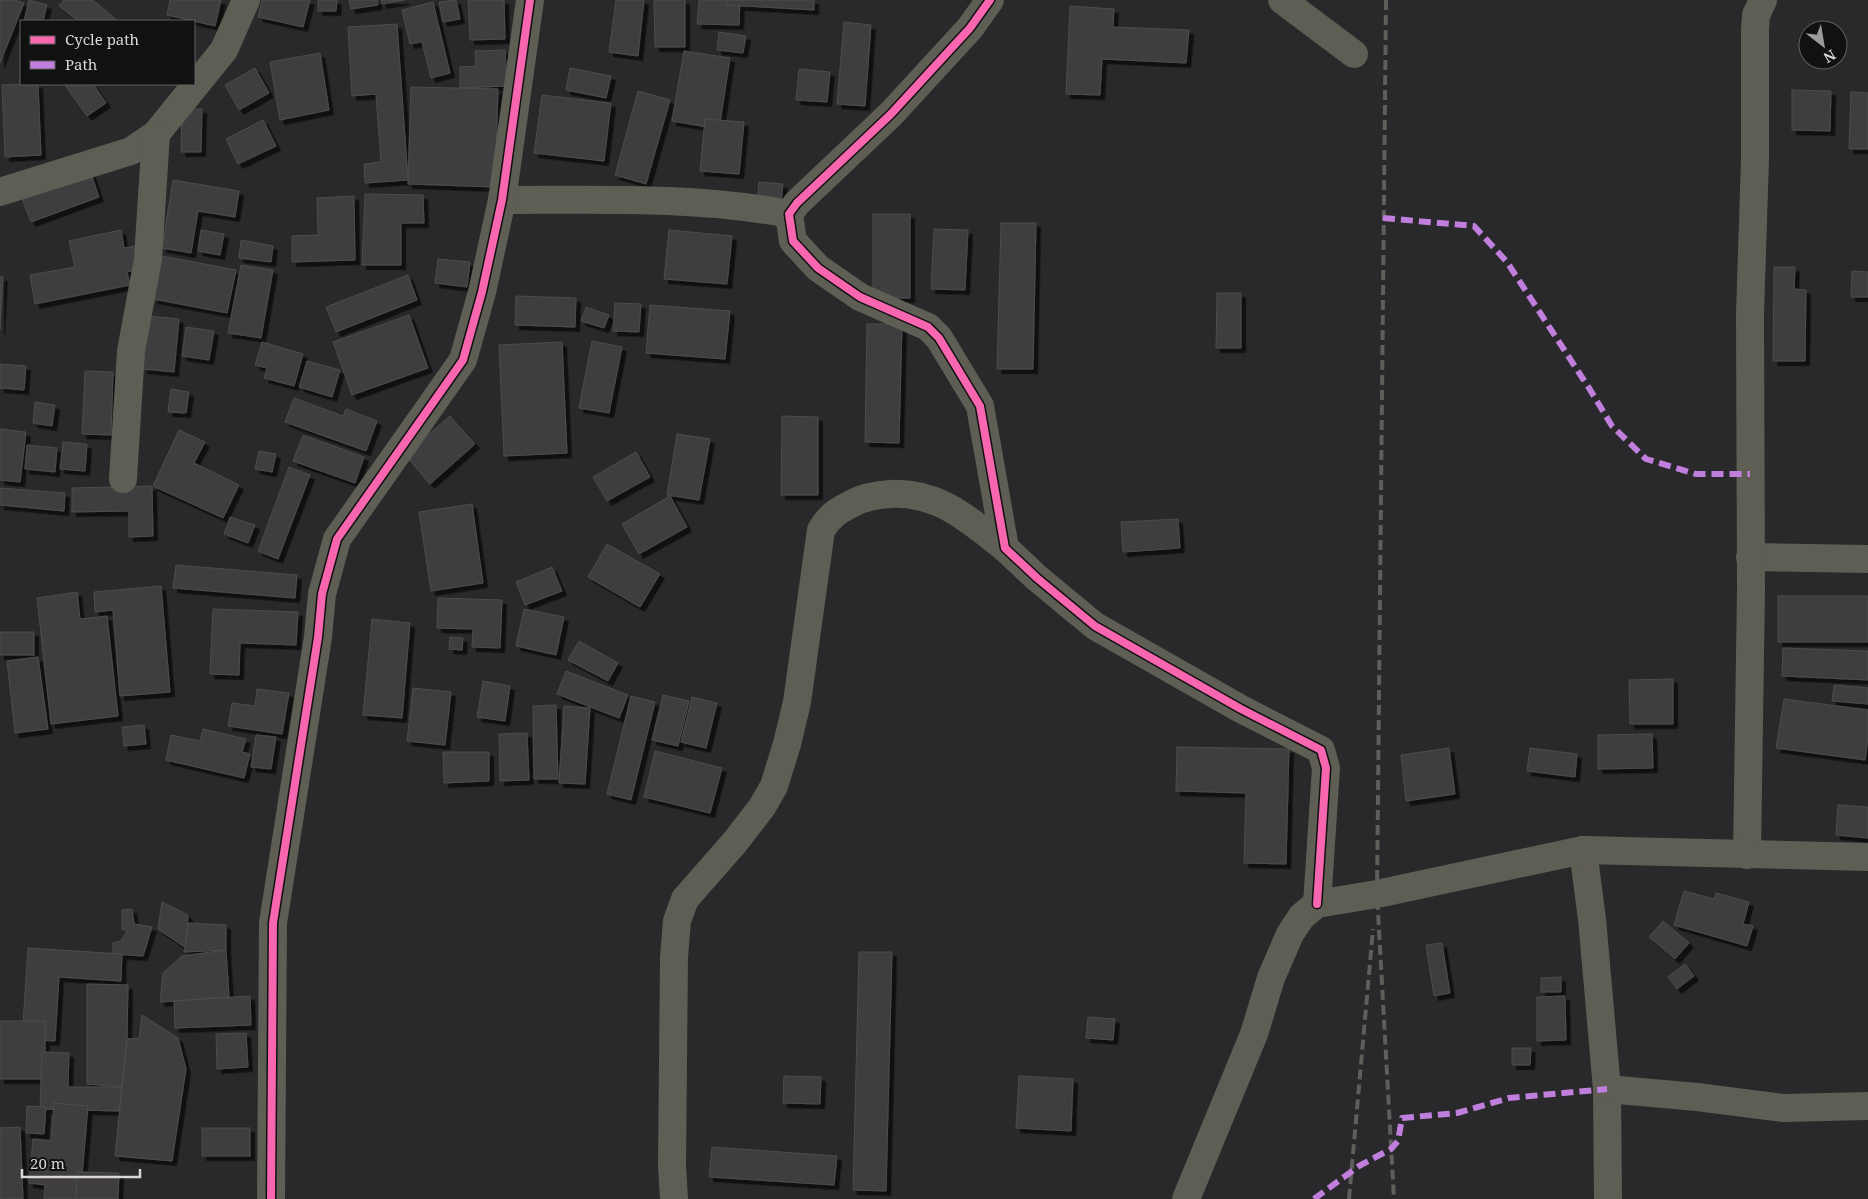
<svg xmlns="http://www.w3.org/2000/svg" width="1868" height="1199" font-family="'Noto Serif',serif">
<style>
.building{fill:#3f3e40;stroke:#4d4c4e;filter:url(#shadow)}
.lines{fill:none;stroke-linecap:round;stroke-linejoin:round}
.minor{stroke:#5f5e54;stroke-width:28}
.rail{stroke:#5f5e5a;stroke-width:4;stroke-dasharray:10 5;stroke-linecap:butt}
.quiet{stroke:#c07fdc;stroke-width:6;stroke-dasharray:12 6;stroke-linecap:butt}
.cycleway-casing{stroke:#121112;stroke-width:11}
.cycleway{stroke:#f766af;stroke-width:8}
</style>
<defs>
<filter id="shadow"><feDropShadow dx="4.5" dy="4.5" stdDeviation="0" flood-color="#0009"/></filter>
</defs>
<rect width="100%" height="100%" fill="#29282a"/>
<g class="building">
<polygon points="0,0 15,0 24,3 0,63"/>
<polygon points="29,0 47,5 43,21 24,21"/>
<polygon points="64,0 93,0 118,21 78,21 59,6"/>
<polygon points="170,0 221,0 215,26 167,15"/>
<polygon points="262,0 310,0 303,27 258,17"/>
<polygon points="318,0 337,0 336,11 318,11"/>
<polygon points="349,0 377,0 378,5 351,9"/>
<polygon points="381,0 405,0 382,4"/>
<polygon points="456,0 460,19 443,22 439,2"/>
<polygon points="468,0 504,0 505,39 470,40"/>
<polygon points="616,0 644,0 638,56 609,52"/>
<polygon points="654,0 685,0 685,47 655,47"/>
<polygon points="699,0 740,0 739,25 697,24"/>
<polygon points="727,0 814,0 814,10 726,5"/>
<polygon points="433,2 450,73 431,78 422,42 410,44 402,10"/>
<polygon points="1070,6 1114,9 1113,27 1189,30 1186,63 1102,59 1100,95 1066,94"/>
<polygon points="844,22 871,25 865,106 837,104"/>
<polygon points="397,24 408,180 365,183 364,164 381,162 376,94 352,96 348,27"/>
<polygon points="719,32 746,36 743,53 717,50"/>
<polygon points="505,50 507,86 460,88 460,67 476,66 475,51"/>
<polygon points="684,51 730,58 719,129 672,121"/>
<polygon points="320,53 329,110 280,120 270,62"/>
<polygon points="255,68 269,93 239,110 225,85"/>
<polygon points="570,68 611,76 606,98 566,90"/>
<polygon points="799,69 830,72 827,102 796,100"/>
<polygon points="38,84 41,155 5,157 2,85"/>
<polygon points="64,84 93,84 106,103 87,116"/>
<polygon points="411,87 498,89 495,187 408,184"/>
<polygon points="1792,90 1831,91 1830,131 1792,130"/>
<polygon points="638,91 670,100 646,184 615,175"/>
<polygon points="1851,92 1868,93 1868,149 1849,149"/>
<polygon points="542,95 611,103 604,161 534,153"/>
<polygon points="182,109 202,109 201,152 181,152"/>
<polygon points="705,119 744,122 739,174 700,171"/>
<polygon points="263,120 276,146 238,164 226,139"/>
<polygon points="90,171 99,197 31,222 21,196"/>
<polygon points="173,180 239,191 235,217 198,211 191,253 162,248"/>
<polygon points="759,182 783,184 781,203 757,201"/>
<polygon points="365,194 423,195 424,223 401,223 401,265 362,265"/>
<polygon points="354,196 355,260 292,262 292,236 318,235 317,198"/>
<rect x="873" y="214" width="37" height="84"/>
<polygon points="1001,223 1036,223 1033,369 997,369"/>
<polygon points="934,229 968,230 965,290 931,289"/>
<polygon points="121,230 124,248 136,246 141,269 127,272 130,285 35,304 30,275 75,267 69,241"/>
<polygon points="201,230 224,234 220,255 198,251"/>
<polygon points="669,230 732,236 727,284 664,279"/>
<polygon points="241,240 273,246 271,262 239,258"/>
<polygon points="162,256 236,270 227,313 153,299"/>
<polygon points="438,259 470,262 467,287 435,283"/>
<polygon points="241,265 273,270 261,338 228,333"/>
<polygon points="1774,267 1795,267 1794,289 1806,290 1805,361 1773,361"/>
<polygon points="1852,271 1868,272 1868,297 1851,297"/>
<polygon points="408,275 417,300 336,332 326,307"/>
<polygon points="0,277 3,277 0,330"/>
<polygon points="1217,293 1241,293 1241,348 1216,348"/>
<polygon points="516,296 576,298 575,327 515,325"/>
<polygon points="615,303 641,304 639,332 613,331"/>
<polygon points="650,305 730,311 725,359 646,353"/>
<polygon points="586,307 609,315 604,328 581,321"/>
<polygon points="409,315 428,368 352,395 333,342"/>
<polygon points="148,316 179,319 174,372 143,369"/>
<polygon points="867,324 902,324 899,443 865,442"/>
<polygon points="186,327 214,331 209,360 182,356"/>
<polygon points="592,341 622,347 609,413 579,408"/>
<polygon points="262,342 303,354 294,386 264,378 267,368 255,365"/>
<polygon points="562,342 567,453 504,456 499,345"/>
<polygon points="307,361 340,370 332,397 299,387"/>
<polygon points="0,364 26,366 24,390 0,388"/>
<polygon points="85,371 113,372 111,435 82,434"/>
<polygon points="171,389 189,392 186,413 168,412"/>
<polygon points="294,398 343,416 346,409 377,421 366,451 285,422"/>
<polygon points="35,402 55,405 52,426 33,423"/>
<polygon points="450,416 475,444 430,484 405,455"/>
<polygon points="782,416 818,417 818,495 781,495"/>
<polygon points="0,429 26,432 20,482 0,480"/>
<polygon points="179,430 205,442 194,463 239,485 223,518 153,486"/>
<polygon points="677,434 710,439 699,500 667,495"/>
<polygon points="303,435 364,457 355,483 293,461"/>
<polygon points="63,442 87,444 85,471 60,469"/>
<polygon points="27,445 57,448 55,472 25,469"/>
<polygon points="259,451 276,454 272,472 255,469"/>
<polygon points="636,452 650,477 607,501 593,477"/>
<polygon points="289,467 310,475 278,559 258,551"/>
<polygon points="152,486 153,536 129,537 129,511 72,512 72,488"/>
<polygon points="0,488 65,493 64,511 0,505"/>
<polygon points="670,496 687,527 639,554 622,524"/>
<polygon points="472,504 483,583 431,591 419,512"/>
<polygon points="230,517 255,525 248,543 224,534"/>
<polygon points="1178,519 1180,548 1123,552 1121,522"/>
<polygon points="607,544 660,574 640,607 588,577"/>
<polygon points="176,565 297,575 295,598 173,588"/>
<polygon points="552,567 562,591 525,605 516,582"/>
<polygon points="161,586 170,692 120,696 113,610 95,612 94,592"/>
<polygon points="77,592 80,619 107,616 118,716 51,724 37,598"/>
<rect x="1778" y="596" width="90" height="46"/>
<polygon points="438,598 502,600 500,648 472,647 473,629 437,628"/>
<polygon points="213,609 298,612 296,645 240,643 239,675 210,674"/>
<polygon points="524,609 564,617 556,655 516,646"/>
<polygon points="372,619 410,623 402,718 363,715"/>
<rect x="0" y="632" width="34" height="23"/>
<polygon points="450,637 463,638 462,650 449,649"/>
<polygon points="579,641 618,663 608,681 568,660"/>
<polygon points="1783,648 1868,651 1868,680 1782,676"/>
<polygon points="38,657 48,729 15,733 7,661"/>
<polygon points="566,671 628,695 619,718 557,694"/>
<polygon points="1673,679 1673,724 1630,724 1629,680"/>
<polygon points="483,681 510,686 505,721 477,717"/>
<polygon points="1834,685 1868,688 1868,704 1832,701"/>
<polygon points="413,688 451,692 445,745 407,741"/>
<polygon points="257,689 289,693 282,734 228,726 232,703 255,706"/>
<polygon points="663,695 689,701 678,746 652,740"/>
<polygon points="631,696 655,702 631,800 607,794"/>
<polygon points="692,697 717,703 706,748 681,742"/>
<polygon points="1784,699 1868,710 1868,737 1865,760 1776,748"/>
<polygon points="556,705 558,779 534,779 533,706"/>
<polygon points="564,706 590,708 585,784 559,783"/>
<polygon points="144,725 146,744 124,746 122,727"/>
<polygon points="203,729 246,739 242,752 250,754 244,778 166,760 171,735 200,741"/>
<polygon points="527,733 529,780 500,781 499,734"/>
<polygon points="1652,734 1653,768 1598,769 1598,735"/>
<polygon points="256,735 276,737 271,769 251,767"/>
<polygon points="1177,747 1289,749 1286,864 1244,863 1246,793 1176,791"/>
<polygon points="1449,748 1455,794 1406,801 1401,755"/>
<polygon points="1530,748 1577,754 1575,777 1527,771"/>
<polygon points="655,751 722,768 710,813 644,797"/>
<polygon points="443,752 489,752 489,781 444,783"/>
<polygon points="1838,805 1868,807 1868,838 1836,835"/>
<polygon points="1684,891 1714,899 1716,893 1749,902 1743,924 1753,926 1747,946 1674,925"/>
<polygon points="162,902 188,915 186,948 158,929"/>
<polygon points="132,909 134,924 152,927 143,956 113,954 113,943 121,941 127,931 122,929 122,910"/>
<polygon points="1663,921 1689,943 1675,959 1649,937"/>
<polygon points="189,923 226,925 226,950 184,952"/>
<polygon points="1442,943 1450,993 1434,996 1426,945"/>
<polygon points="28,948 122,954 121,981 59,977 55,1041 22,1039"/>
<polygon points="226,950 229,997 160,1002 163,973 182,956"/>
<polygon points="859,952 892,952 886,1191 853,1190"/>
<polygon points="1685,964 1694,976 1677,989 1668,977"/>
<polygon points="1561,977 1561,992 1541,992 1541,978"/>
<polygon points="87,984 128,985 127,1039 122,1087 87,1084"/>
<polygon points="250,996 251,1025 175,1028 174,1001"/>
<polygon points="1565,996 1566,1040 1537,1041 1537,997"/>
<polygon points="142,1015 178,1038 186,1069 172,1161 115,1156 127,1039 139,1038"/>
<polygon points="1088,1017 1115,1019 1113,1040 1086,1038"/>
<rect x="0" y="1021" width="45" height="58"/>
<polygon points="246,1033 248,1067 217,1069 216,1034"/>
<polygon points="1512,1048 1531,1048 1530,1065 1512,1065"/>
<polygon points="42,1052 69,1053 68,1087 122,1087 119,1111 40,1109"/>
<polygon points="784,1076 821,1077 820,1104 783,1103"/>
<polygon points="1019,1076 1073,1079 1071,1131 1016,1128"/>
<polygon points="54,1103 88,1106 80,1199 44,1199 45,1185 29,1183 33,1139 51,1141"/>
<polygon points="27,1106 46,1107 44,1134 26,1133"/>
<polygon points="20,1127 23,1199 0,1199 0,1128"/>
<rect x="202" y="1128" width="48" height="28"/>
<polygon points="712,1147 837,1156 834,1185 709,1177"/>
<polygon points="77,1172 119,1173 118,1199 76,1199"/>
</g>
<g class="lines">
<g class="minor">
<polyline points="990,0 970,28 891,114 797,203 789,214 793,241 818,268 860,297 928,327 939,338 980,406 1005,548 1037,578 1095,626 1241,709 1321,750 1326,768 1317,904"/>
<polyline points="1282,0 1354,54"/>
<polyline points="0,192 131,151 156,134 224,50 246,0"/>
<path d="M502 200C597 200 695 196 789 214"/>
<polyline points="123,479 131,351 148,259 156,134"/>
<polyline points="1750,557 1868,559"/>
<polyline points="1583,850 1592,919 1607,1089 1608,1199"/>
<polyline points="1747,855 1751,589 1750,314 1755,159 1755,30 1756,15 1763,0"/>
<polyline points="1607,1089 1697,1097 1783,1108 1868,1106"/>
<polyline points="271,1199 273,923 318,637 322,594 337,539 463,360 482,292 502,200 530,0"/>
<path d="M674 1199 672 1166 674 957 677 921 685 899 735 842 762 807 774 786 787 744 797 702 821 530C829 516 839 510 853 503 864 497 877 495 890 494 938 491 969 520 1005 548"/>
<polyline points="1186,1199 1254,1034 1271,978 1290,934 1302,916 1317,904 1377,894 1583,850 1868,857"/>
</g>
<g class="rail">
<polyline points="1386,0 1377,894 1394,1199"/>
<polyline points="1349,1199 1373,929"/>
</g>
<g class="quiet">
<polyline points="1383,218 1474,226 1507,262 1589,388 1612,426 1646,459 1696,474 1750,474"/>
<polyline points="1314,1199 1359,1166 1391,1149 1398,1141 1402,1118 1457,1113 1509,1098 1607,1089"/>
</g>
<defs>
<g id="cycleway">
<polyline points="990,0 970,28 891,114 797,203 789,214 793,241 818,268 860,297 928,327 939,338 980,406 1005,548 1037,578 1095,626 1241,709 1321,750 1326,768 1317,904"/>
<polyline points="271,1199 273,923 318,637 322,594 337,539 463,360 482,292 502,200 530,0"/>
</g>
</defs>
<use href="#cycleway" class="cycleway-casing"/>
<use href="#cycleway" class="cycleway"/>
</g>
<rect x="20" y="20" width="175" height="65" fill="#121112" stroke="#626062"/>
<rect x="30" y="36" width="25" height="8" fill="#f766af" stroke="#626062"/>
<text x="65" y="45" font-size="15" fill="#d9d7d9">Cycle path</text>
<rect x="30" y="61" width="25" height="8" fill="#c07fdc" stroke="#626062"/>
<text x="65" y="70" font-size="15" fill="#d9d7d9">Path</text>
<g transform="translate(1823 45) rotate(149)"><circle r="24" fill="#121112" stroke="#626062"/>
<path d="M0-4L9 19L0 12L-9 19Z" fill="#9b9a9c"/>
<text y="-8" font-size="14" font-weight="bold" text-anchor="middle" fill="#d9d7d9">N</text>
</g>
<path d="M22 1169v8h118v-8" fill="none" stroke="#d9d7d9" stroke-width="2.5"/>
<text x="30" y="1169" font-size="15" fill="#d9d7d9" stroke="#121112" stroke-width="4" paint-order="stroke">20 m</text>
</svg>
